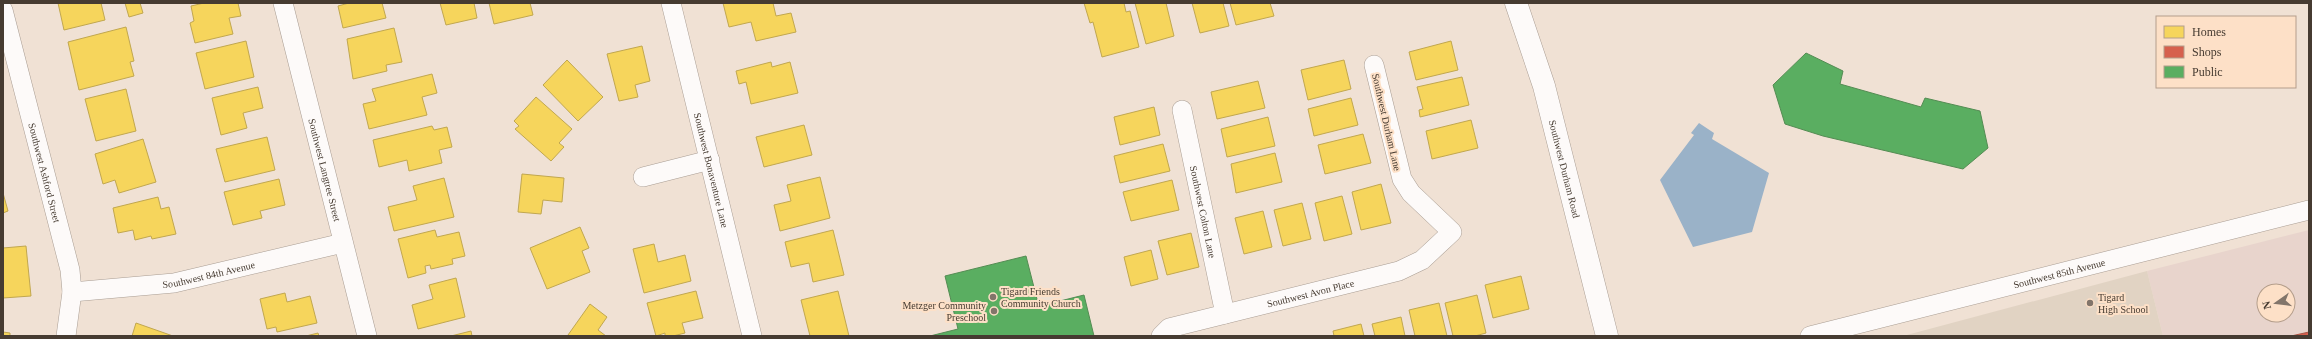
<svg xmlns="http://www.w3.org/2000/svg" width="2312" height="339" font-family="Georgia,serif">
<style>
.commercial{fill:#e8d4cc;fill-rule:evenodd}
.education{fill:#e1d3c3}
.water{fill:#9ab2c8}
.homes{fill:#f6d55c;stroke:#c1a74f}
.shops{fill:#d6604d;stroke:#ab5545}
.public{fill:#5aae61;stroke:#548c53}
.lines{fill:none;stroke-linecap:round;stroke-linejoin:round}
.street-casing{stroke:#a99d93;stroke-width:20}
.primary-casing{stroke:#a99d93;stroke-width:23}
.street{stroke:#fdfaf9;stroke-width:19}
.primary{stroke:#fdfaf9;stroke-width:22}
.poi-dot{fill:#82756a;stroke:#fde0c7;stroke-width:1.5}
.labels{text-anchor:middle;stroke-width:4;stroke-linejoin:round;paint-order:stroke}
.street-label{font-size:10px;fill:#463b31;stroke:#fde0c7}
.poi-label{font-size:10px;fill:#463b31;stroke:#fde0c7;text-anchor:start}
</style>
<rect width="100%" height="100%" fill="#f0e1d4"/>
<path class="commercial" d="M2309 230V336H2163L2147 271ZM2264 291H2288V315H2264Z"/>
<polygon class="education" points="2147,271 2163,336 1903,336"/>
<polygon class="water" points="1699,123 1714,133 1712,139 1769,173 1752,232 1693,247 1660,180 1694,135 1691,133"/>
<g class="homes">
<polygon points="58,3 101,3 105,20 64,30"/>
<polygon points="125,3 140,3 143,13 129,17"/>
<polygon points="204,3 238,3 241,16 229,18 233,34 195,43 190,23 194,21 191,6"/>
<polygon points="349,3 382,3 386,18 343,28 338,6"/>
<polygon points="440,3 474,3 477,18 446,25"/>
<polygon points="489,3 530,3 533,15 494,24"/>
<polygon points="723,3 773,3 776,16 791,13 796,32 756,41 751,22 729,27"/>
<polygon points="1084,3 1124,3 1126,12 1130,11 1139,47 1102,57 1093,22 1090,23"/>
<polygon points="1135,3 1166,3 1174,36 1146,44"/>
<polygon points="1192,3 1223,3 1229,26 1200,33"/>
<polygon points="1230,3 1270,3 1274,16 1236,25"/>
<polygon points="126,27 134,61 130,62 134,76 79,90 68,42"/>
<polygon points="394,28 402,62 386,65 387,71 353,79 347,39"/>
<polygon points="246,41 254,77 205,89 196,53"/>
<polygon points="1451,41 1458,70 1416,80 1409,52"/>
<polygon points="642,46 650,81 635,85 638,97 619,101 607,54"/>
<polygon points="567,60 603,97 578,121 543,85"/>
<polygon points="1344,60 1351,89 1308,100 1301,70"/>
<polygon points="771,62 772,67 790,62 798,93 751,104 746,82 739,84 736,71"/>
<polygon points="432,74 437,93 422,97 427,115 369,129 363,104 376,101 372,89"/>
<polygon points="1462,77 1469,105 1420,117 1419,110 1423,109 1417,87"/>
<polygon points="1258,81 1265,108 1217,119 1211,92"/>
<polygon points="258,87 263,108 243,113 247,128 221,135 212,98"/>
<polygon points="126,89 136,131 96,141 85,99"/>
<polygon points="536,97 572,129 559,143 564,147 551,161 515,129 519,126 514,121"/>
<polygon points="1351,98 1358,125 1314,136 1308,109"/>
<polygon points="1154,107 1160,135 1120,145 1114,117"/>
<polygon points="1268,117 1275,146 1227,157 1221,129"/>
<polygon points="1471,120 1478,148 1432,159 1426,131"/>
<polygon points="804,125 812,155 764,167 756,137"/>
<polygon points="432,126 434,130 447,127 452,147 439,150 442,163 409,171 407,160 379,167 373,140"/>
<polygon points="1363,134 1371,163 1325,174 1318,145"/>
<polygon points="267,137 275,170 225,182 216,149"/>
<polygon points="143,139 156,182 119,193 115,180 103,184 95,154"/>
<polygon points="1163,144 1170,171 1120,183 1114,156"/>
<polygon points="1275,153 1282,182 1236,193 1231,164"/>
<polygon points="522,174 564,178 562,202 543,200 541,214 518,212"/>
<polygon points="820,177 830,218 780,231 774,205 791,201 787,185"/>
<polygon points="444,178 454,217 394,231 388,207 417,200 413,186"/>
<polygon points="279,179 285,205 260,211 262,218 233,225 224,192"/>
<polygon points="1172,180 1179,210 1131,221 1123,192"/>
<polygon points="1381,184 1391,223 1361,230 1352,192"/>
<polygon points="3,193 8,211 3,213"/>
<polygon points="1342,196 1352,234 1324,241 1315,203"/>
<polygon points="158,197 161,209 169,207 176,234 152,239 151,236 135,240 133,230 118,233 113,208"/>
<polygon points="1302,203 1311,239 1283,246 1274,210"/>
<polygon points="1263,211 1272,247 1244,254 1235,218"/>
<polygon points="580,227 589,248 582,251 590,272 547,289 530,248"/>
<polygon points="435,230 437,237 459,232 465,256 452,259 453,264 431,269 430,265 425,266 426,273 408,278 398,239"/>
<polygon points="833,230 844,275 813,282 809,263 791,267 785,242"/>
<polygon points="1191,233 1199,267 1167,275 1158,241"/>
<polygon points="654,244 658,262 685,255 691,281 644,293 633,249"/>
<polygon points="26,246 31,296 3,298 3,248"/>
<polygon points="1151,250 1158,279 1131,286 1124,257"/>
<polygon points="1521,276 1529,309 1493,318 1485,285"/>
<polygon points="456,278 465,317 418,329 412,305 433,299 429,285"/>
<polygon points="696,291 703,318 682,323 685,333 673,336 665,336 665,333 656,336 647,303"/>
<polygon points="838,291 849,336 810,336 801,300"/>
<polygon points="285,293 287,302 310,296 317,323 277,332 276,327 267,329 260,299"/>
<polygon points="1477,295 1486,333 1475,336 1453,336 1445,303"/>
<polygon points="1439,303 1447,336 1415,336 1409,310"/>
<polygon points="590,304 607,317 598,330 606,336 569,336 568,335"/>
<polygon points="1401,317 1405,336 1375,336 1372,324"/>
<polygon points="136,323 173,336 132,336"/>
<polygon points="1361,324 1364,336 1334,336 1333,331"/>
<polygon points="471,331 472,336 451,336"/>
<polygon points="3,332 10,333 10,336 3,336"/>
<polygon points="318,333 319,336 306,336"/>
</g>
<polygon class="shops" points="2309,332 2309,336 2291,336"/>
<g class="public">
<polygon points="1806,53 1843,71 1840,84 1921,107 1925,98 1980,111 1988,148 1963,169 1823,136 1785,124 1773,85"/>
<polygon points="1026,256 1038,303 1044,305 1084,295 1094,336 930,336 958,329 945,276"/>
</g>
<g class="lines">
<defs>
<g id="street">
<path id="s1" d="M283 3 367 336"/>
<path id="s2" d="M671 3 752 336"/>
<path id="s3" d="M3 10 70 270 72 292 66 336"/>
<path id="s4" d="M1182 110 1225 314"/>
<polyline points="643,177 710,160"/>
<path id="s5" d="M72 292 174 283 343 243"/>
<path id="s6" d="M1161 336 1169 328 1399 271 1422 260 1452 232 1411 193 1402 179 1374 65"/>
<path id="s7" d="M1810 336 2309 210"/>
</g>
<g id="primary">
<path id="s8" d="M1516 3 1544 86 1607 336"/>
</g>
</defs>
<use href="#street" class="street-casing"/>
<use href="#primary" class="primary-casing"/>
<use href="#street" class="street"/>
<use href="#primary" class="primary"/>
</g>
<g class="poi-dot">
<circle cx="993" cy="297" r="4"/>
<circle cx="2090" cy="303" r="4"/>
<circle cx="994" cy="311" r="4"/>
</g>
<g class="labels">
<g class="street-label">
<text transform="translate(1387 122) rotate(77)" y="4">Southwest Durham Lane</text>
<text dy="4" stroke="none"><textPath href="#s2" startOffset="172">Southwest Bonaventure Lane</textPath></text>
<text dy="4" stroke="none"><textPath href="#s8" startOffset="173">Southwest Durham Road</textPath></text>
<text dy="4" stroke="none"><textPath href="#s1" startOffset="172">Southwest Langtree Street</textPath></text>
<text dy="4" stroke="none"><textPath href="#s3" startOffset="168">Southwest Ashford Street</textPath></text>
<text dy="4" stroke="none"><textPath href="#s4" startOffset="104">Southwest Colton Lane</textPath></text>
<text dy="4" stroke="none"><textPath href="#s7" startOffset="257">Southwest 85th Avenue</textPath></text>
<text dy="4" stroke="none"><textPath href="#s5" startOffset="138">Southwest 84th Avenue</textPath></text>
<text dy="4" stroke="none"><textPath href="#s6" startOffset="157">Southwest Avon Place</textPath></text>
</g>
<g class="poi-label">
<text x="1001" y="295">Tigard Friends<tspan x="1001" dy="12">Community Church</tspan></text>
<text x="2098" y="301">Tigard<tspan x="2098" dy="12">High School</tspan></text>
<text x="986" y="309" text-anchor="end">Metzger Community<tspan x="986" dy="12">Preschool</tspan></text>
</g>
</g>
<rect width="2312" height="339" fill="none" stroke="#463b31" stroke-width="8"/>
<rect x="2156" y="16" width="140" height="72" fill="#fde0c7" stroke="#b49e8b"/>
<rect x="2164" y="26" width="20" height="12" fill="#f6d55c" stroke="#b49e8b"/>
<text x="2192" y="36" font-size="12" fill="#463b31">Homes</text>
<rect x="2164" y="46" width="20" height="12" fill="#d6604d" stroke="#b49e8b"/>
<text x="2192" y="56" font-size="12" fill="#463b31">Shops</text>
<rect x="2164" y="66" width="20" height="12" fill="#5aae61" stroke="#b49e8b"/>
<text x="2192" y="76" font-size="12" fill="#463b31">Public</text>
<g transform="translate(2276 303) rotate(256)"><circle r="19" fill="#fde0c7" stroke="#b49e8b"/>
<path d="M0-3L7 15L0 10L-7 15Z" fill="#82756a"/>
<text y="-6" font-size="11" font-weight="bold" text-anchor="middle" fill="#463b31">N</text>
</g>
</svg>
